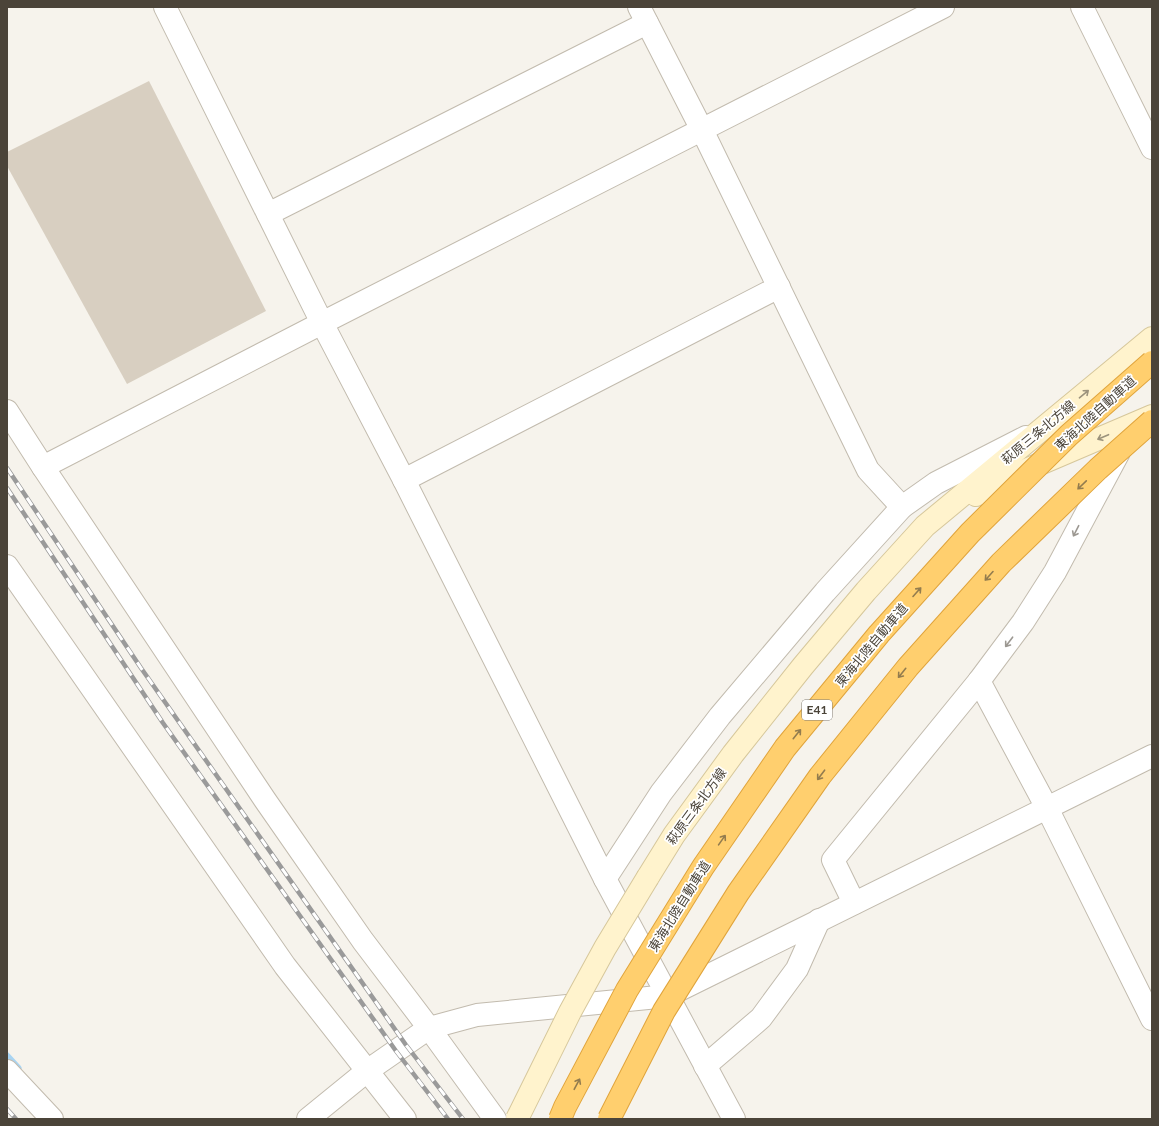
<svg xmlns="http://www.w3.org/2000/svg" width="1159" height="1126" font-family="Lato,'Noto Sans JP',sans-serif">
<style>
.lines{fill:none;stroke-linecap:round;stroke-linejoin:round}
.stream{stroke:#a9d4f2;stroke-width:7}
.building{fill:#d8cfc1}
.minor-casing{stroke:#c2bbae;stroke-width:24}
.tertiary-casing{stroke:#c2bbae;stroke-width:24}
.secondary-casing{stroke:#d6c79b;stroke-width:24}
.minor{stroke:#fff;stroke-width:22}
.tertiary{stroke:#fff;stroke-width:22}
.secondary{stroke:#fff3cd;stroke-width:22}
.rail-casing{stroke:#9a9a9a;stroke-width:4.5}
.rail{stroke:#fff;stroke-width:3;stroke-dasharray:9;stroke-linecap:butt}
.secondary-bridge-casing{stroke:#d6c79b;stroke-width:24;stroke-linecap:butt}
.motorway-bridge-casing{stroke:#e0a43c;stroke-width:24;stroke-linecap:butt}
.secondary-bridge{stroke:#fff3cd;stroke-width:22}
.motorway-bridge{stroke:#ffcf6e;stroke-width:22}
.oneway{stroke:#9c937c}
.oneway2{stroke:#937c4e}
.oneway3{stroke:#9c9892}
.labels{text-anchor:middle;stroke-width:3.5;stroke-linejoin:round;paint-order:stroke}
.shield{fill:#fff;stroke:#817c74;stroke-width:1}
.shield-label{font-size:12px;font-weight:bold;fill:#4b4439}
.street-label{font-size:13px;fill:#4b4439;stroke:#fff}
</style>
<rect width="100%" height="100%" fill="#f6f3ec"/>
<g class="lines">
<polyline class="stream" points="7,1056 18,1068"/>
</g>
<polygon class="building" points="149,81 266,311 127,384 7,166 7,152"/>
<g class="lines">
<defs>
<g id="minor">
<polyline points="165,7 322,323 404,480 605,879 734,1119"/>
<polyline points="639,7 702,130 868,470 902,507 936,483 1026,437"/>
<polyline points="1082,7 1152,148"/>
<polyline points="268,214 647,23"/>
<polyline points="7,411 43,467 265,800 363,941 429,1028 495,1119"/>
<polyline points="43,467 322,323 943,7"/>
<polyline points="404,480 779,287"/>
<polyline points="7,566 285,966 405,1119"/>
<polyline points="979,681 1047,808 1152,1019"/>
<polyline points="605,879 661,793 720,716 825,592 902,507"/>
<polyline points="854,903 833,860 979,681 1023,622 1055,572 1119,452"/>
<polyline points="669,995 1152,756"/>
<polyline points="705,1066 761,1018 797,969 819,920"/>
<polyline points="7,1071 52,1119"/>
</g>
<polyline id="tertiary" points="308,1119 367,1071 429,1028 477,1015 668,996"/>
<g id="secondary">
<polyline points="976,495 1028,469 1152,416"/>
<polyline points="648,877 674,835 733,754 803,666 866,591 925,526 1152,338"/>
</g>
</defs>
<use href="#minor" class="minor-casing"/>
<use href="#tertiary" class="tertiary-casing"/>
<use href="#secondary" class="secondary-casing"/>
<use href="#minor" class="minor"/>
<use href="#tertiary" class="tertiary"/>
<use href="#secondary" class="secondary"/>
<defs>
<g id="rail">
<polyline points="7,468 141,668 406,1045 463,1119"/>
<polyline points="7,488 163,723 396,1051 448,1119"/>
<polyline points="7,1109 16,1119"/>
</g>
</defs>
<use href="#rail" class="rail-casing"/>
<use href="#rail" class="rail"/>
<defs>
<polyline id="secondary-bridge" points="517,1119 570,1012 605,948 648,877"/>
<g id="motorway-bridge">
<polyline points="560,1119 565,1107 627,990 703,867 785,748 879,634 970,533 1069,435 1152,362"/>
<polyline points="609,1119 664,1011 738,893 820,776 908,667 1001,563 1098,469 1152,421"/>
</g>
</defs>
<use href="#secondary-bridge" class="secondary-bridge-casing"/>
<use href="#motorway-bridge" class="motorway-bridge-casing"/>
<use href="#secondary-bridge" class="secondary-bridge"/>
<use href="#motorway-bridge" class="motorway-bridge"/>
</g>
<defs><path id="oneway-shaft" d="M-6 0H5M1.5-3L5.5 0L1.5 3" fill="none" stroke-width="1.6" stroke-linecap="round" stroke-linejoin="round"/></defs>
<g class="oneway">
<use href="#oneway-shaft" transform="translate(1084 394) rotate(-40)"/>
<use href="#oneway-shaft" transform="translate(1103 437) rotate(157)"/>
</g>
<g class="oneway2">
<use href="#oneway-shaft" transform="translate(1082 485) rotate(136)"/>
<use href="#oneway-shaft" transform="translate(989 576) rotate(132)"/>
<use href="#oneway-shaft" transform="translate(917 592) rotate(-48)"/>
<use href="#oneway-shaft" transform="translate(902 673) rotate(129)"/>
<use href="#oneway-shaft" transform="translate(797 734) rotate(-51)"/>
<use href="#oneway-shaft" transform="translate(821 775) rotate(127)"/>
<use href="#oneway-shaft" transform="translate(722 840) rotate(-55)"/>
<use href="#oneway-shaft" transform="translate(577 1084) rotate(-62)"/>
</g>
<g class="oneway3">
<use href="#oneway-shaft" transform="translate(1076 531) rotate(117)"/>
<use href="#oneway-shaft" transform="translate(1009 642) rotate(127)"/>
</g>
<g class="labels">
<rect class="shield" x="802" y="700" width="30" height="20" rx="3"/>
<g class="shield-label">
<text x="817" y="714">E41</text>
</g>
<g class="street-label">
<text transform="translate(1095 413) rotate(-42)" y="5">東海北陸自動車道</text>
<text transform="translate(1038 432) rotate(-40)" y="5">萩原三条北方線</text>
<text transform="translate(871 645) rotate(-50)" y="5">東海北陸自動車道</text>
<text transform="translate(696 806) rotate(-54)" y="5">萩原三条北方線</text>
<text transform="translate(679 906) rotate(-58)" y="5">東海北陸自動車道</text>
</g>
</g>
<rect width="1159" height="1126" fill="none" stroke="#4b4439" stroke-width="16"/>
</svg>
